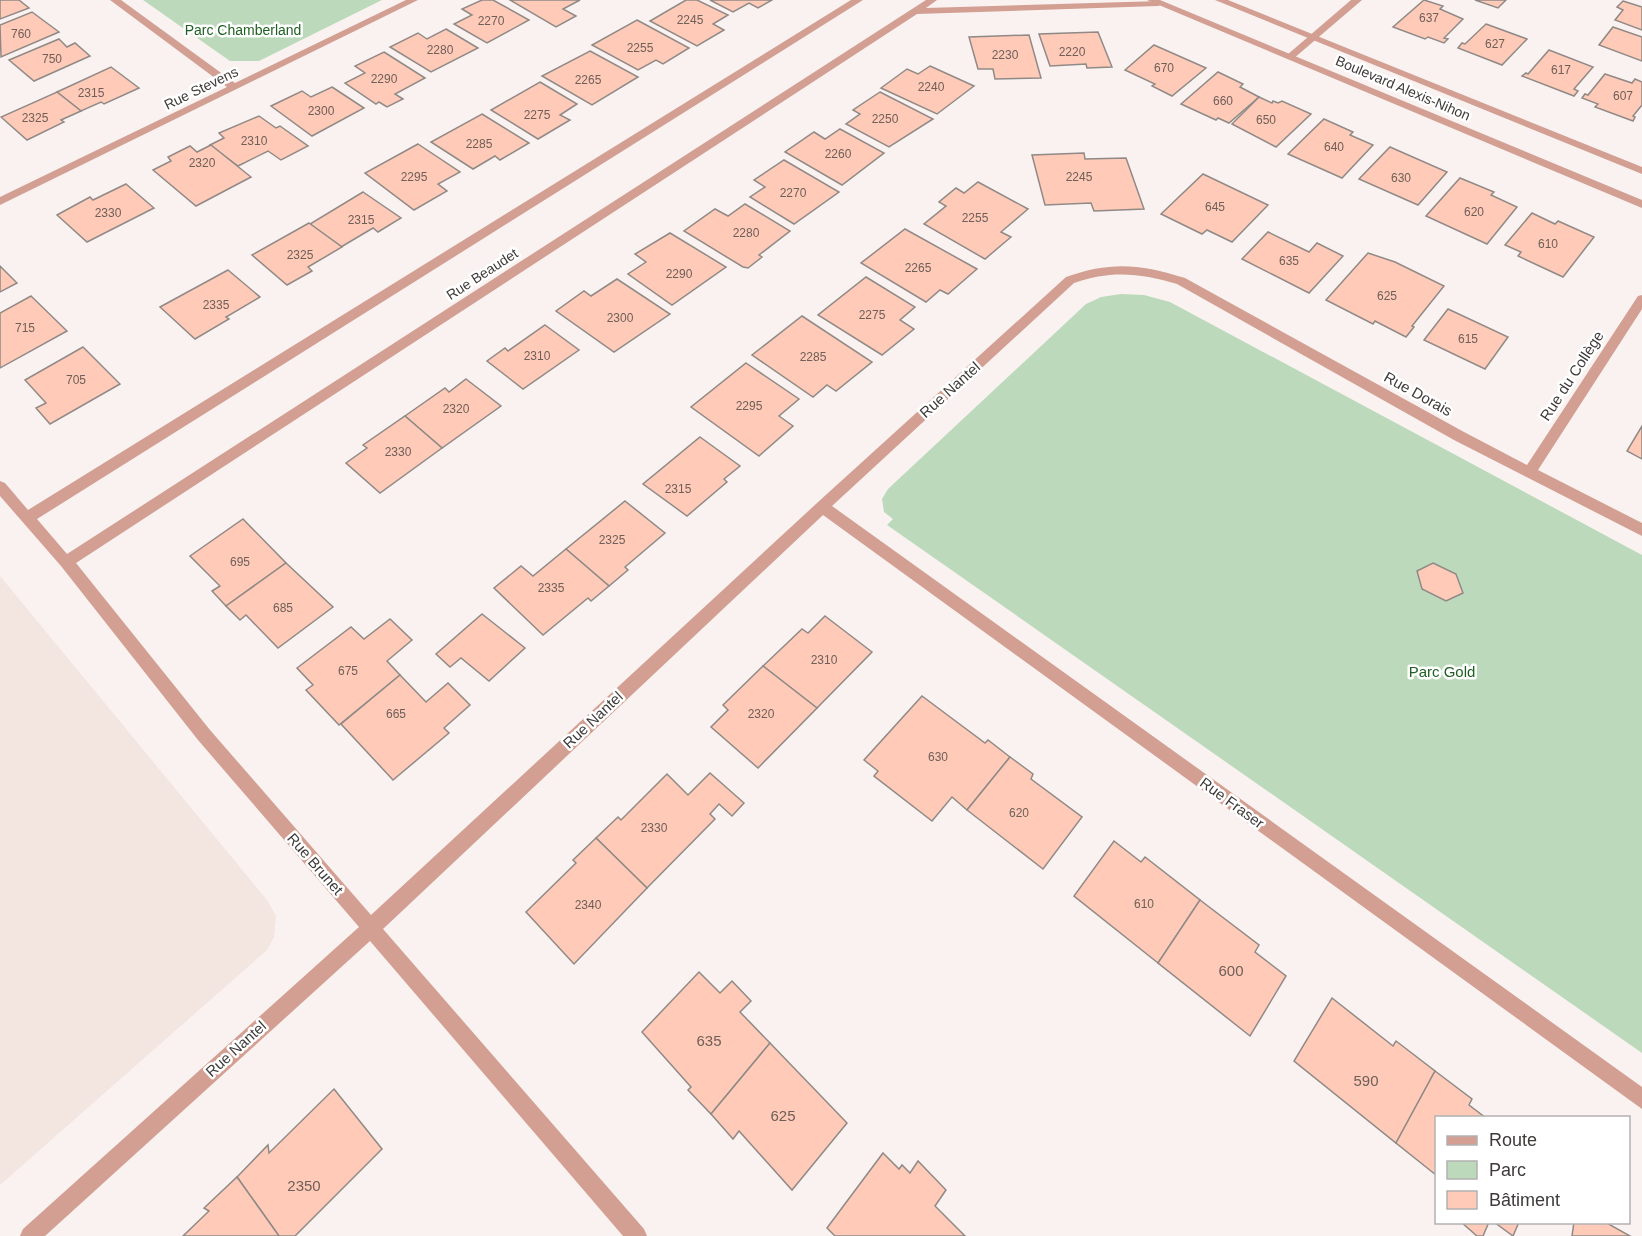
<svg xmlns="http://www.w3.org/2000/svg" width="1642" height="1236" font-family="Arial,sans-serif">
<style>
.built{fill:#f3e5df}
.green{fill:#bcdabb}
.building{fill:#ffcab7;stroke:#908a87;stroke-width:1.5}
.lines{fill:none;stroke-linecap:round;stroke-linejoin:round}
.minor{fill:#d29f92;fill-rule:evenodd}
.tertiary{fill:#d29f92;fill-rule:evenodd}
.labels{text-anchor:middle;stroke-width:5;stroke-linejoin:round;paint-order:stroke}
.number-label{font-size:12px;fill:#6e5f59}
.far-park-label{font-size:14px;fill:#205f22;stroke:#fff}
.far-street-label{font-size:14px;fill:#3e3b3a;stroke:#fff}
.street-label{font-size:15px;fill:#3e3b3a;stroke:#fff}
.park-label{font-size:15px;fill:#205f22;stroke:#fff}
.near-number-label{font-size:15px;fill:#6e5f59}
</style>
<rect width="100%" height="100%" fill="#faf2f0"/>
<polygon class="built" points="0,576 267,900 276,916 274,937 267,950 0,1185"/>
<g class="green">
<polygon points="143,0 382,0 259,61 230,61"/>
<polygon points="1121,294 1144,295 1170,302 1642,555 1642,1053 887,525 893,519 884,512 882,499 888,489 1086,304 1101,297"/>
</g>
<g class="building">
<polygon points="0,0 19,0 29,8 0,19"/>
<polygon points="482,0 493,0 529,20 487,43 454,24 472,15 462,9"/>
<polygon points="510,0 580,0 563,9 576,16 556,27"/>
<polygon points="686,0 697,0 728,15 713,24 724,30 697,46 650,21"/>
<polygon points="710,0 772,0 758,8 749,3 733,12"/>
<polygon points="1424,0 1443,6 1440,9 1463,19 1444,38 1448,39 1444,43 1428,37 1425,39 1393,27"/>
<polygon points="1475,0 1506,0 1498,8"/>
<polygon points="1623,1 1642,7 1642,30 1615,20 1623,10 1617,7"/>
<polygon points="32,12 59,32 1,57 0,25"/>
<polygon points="637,20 689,48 663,64 656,60 638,70 592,45"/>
<polygon points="1486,24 1527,39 1502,65 1458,48 1462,43 1465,44"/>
<polygon points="1613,27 1642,37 1642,61 1599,45"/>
<polygon points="446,29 478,48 431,72 390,47 418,33 427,39"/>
<polygon points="1098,32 1112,67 1087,68 1086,64 1050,66 1039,34"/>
<polygon points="1029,35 1041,78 995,79 993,69 978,69 969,37"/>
<polygon points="59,39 67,47 75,43 90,56 34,81 9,60"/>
<polygon points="1154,45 1206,68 1172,96 1152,86 1155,84 1125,70"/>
<polygon points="1549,50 1593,67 1574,89 1578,91 1574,96 1522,76 1526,73 1528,74"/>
<polygon points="590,51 638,77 592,105 542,76"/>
<polygon points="384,52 425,78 395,94 403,99 387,107 379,102 376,104 345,83 365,73 355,66"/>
<polygon points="930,66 974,86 937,114 881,88 907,69 918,74"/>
<polygon points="111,67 139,88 104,104 101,102 81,111 57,92"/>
<polygon points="1218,72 1243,84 1240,87 1259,97 1229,123 1218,118 1216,120 1181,104"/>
<polygon points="1605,74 1632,83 1635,79 1642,82 1642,105 1633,116 1635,117 1633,121 1595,107 1598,104 1582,98 1585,94 1588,95"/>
<polygon points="540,82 577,104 560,115 570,120 538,139 491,110"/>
<polygon points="332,87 364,108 312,136 271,106 302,91 311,97"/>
<polygon points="57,92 81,111 61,120 64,122 27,140 1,117"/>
<polygon points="880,92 933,119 889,147 846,124 860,114 853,110"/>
<polygon points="1259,97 1272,103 1273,101 1278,103 1282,101 1311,114 1276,147 1232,124"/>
<polygon points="482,114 529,143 500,160 495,156 473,169 431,142"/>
<polygon points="259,116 276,128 280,126 308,146 281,160 268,151 238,166 210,145 224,138 219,133"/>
<polygon points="1324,119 1353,132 1350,135 1373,145 1342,178 1288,154"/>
<polygon points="840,129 884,153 842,185 785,152 814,132 825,139"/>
<polygon points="418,144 460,172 438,184 447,191 414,210 365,173"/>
<polygon points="211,145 251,177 196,206 153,170 171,161 168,157 190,146 197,152"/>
<polygon points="1390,147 1447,172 1418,205 1359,179"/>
<polygon points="1084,153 1085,159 1126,158 1144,209 1094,211 1091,203 1045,205 1032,155"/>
<polygon points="784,160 839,192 794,224 750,197 765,187 754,180"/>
<polygon points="1203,174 1268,205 1232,242 1207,230 1202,234 1161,214"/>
<polygon points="1460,178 1494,192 1491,195 1517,207 1487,244 1426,216"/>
<polygon points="978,182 1028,209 1001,232 1011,237 985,259 924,224 946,206 939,202 956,188 964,193"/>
<polygon points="126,184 154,208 87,242 57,215 90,197 93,200"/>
<polygon points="363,192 401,218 378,232 373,228 341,247 310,224"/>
<polygon points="745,204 790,231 759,255 762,257 748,268 743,267 684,231 715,209 728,216"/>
<polygon points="1532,213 1555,224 1558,221 1594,237 1563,277 1518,256 1521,252 1505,245"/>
<polygon points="309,223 342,247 308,267 312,271 287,285 252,255"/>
<polygon points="905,229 977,269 948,294 940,290 926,302 861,263"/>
<polygon points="1268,232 1309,252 1317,243 1343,256 1309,293 1242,259"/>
<polygon points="670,233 726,267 672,305 628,274 646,262 635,254"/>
<polygon points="1368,253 1395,262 1444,286 1412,326 1414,327 1406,337 1375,321 1373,324 1326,300"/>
<polygon points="0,266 17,283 0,292"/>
<polygon points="228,270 260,297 226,317 229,319 195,339 160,307"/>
<polygon points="866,277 915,307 900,320 914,329 882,355 818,315"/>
<polygon points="617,279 670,314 614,352 556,311 584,291 591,296"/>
<polygon points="31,296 67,331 0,368 0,313"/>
<polygon points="1448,309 1508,337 1485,369 1424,340"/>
<polygon points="802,316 872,362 836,391 827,385 813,397 752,355"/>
<polygon points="545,325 579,350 523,389 487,361 505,348 508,351"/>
<polygon points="83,347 120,384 50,424 36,408 46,403 25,380"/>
<polygon points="746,363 799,399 779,416 793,426 759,456 691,407"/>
<polygon points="466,379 501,406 442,448 405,416 445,388 449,392"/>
<polygon points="405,416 442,448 380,493 346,463 367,448 363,445"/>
<polygon points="1642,426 1642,459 1627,451"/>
<polygon points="700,437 740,466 724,479 727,482 687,516 643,484"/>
<polygon points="625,501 665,533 625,567 628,570 609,586 566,549"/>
<polygon points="243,519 286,563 226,606 212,591 220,586 190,556"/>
<polygon points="566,549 609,586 591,601 588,598 543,635 494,588 521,566 533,576"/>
<polygon points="286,563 333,607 278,648 246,615 240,620 226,606"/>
<polygon points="1433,563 1456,574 1463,593 1446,601 1422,589 1417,571"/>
<polygon points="482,614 525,648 489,681 461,658 450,667 436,654"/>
<polygon points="825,616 872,652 817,708 763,666 802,629 808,633"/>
<polygon points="390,619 412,640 387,661 400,675 339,725 306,690 313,685 297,668 351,627 364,639"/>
<polygon points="763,666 817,708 758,768 711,727 728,710 723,705"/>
<polygon points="400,675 426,702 448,683 470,705 444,728 449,733 393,780 341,724"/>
<polygon points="922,696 985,743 988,740 1010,757 967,810 952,797 932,821 874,776 878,771 864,760"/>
<polygon points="1010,757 1033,774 1031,779 1082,817 1043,869 967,810"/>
<polygon points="710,773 744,803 732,816 719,804 710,814 715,819 647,888 596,838 618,817 621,820 667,774 688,795"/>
<polygon points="596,838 647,888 574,964 526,912 576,863 573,860"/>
<polygon points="1114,841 1141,862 1145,857 1200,900 1158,963 1074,896"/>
<polygon points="1200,900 1259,945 1255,952 1286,976 1250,1036 1158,963"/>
<polygon points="699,972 720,993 732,981 751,1001 740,1012 770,1043 711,1114 688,1090 691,1087 642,1032"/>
<polygon points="1332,998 1393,1046 1396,1041 1435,1071 1396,1143 1294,1061"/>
<polygon points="770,1043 847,1123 792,1190 739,1131 733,1139 711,1114"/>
<polygon points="1435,1071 1472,1099 1469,1105 1486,1118 1436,1118 1436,1175 1396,1143"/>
<polygon points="334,1089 382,1149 295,1236 279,1236 237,1177 268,1145 269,1153"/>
<polygon points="883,1153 899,1169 902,1165 910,1173 918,1161 946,1190 935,1206 965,1236 835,1236 827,1228"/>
<polygon points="237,1177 279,1236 183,1236 209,1211 204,1208"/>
<polygon points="1461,1222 1489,1222 1483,1236 1477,1236"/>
<polygon points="1494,1222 1519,1222 1513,1236"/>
<polygon points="1574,1222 1605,1222 1630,1236 1572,1236"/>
</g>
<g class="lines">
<g class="minor">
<polygon points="110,0 121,0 235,83 406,0 418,0 0,205 0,197 227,87"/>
<path d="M851 0H863L37 519 67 554 926 0H937L926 8 1161 1V5L1158 6 917 14 76 563 210 730 371 915 817 503 1066 277C1111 261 1140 264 1185 278L1464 432 1527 465 1638 296 1642 295V309L1538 470 1642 523V536L1454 440 1177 284C1141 273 1110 270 1074 283L832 506 1642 1087V1109L823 515 383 929 644 1229 647 1236H623L370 941 45 1236H20L23 1229 359 927 198 740 61 566 0 496V481L5 483 28 510Z"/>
<polygon points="1351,0 1362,0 1293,59 1287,59 1287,55"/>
</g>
<g class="tertiary">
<polygon points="1147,0 1160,0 1642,200 1642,208"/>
<polygon points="1215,0 1228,0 1642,167 1642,174"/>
</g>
</g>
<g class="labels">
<g class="number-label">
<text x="1429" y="22">637</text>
<text x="690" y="24">2245</text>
<text x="491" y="25">2270</text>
<text x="21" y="38">760</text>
<text x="1495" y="48">627</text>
<text x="640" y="52">2255</text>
<text x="440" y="54">2280</text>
<text x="1072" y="56">2220</text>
<text x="1005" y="59">2230</text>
<text x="52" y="63">750</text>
<text x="1164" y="72">670</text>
<text x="1561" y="74">617</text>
<text x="384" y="83">2290</text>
<text x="588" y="84">2265</text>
<text x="931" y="91">2240</text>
<text x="91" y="97">2315</text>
<text x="1623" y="100">607</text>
<text x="1223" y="105">660</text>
<text x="321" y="115">2300</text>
<text x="537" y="119">2275</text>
<text x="35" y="122">2325</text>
<text x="885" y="123">2250</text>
<text x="1266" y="124">650</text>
<text x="254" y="145">2310</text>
<text x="479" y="148">2285</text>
<text x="1334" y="151">640</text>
<text x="838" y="158">2260</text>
<text x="202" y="167">2320</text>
<text x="414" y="181">2295</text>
<text x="1079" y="181">2245</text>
<text x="1401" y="182">630</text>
<text x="793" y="197">2270</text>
<text x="1215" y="211">645</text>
<text x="1474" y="216">620</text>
<text x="108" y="217">2330</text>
<text x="975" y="222">2255</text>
<text x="361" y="224">2315</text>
<text x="746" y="237">2280</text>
<text x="1548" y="248">610</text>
<text x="300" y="259">2325</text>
<text x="1289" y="265">635</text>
<text x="918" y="272">2265</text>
<text x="679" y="278">2290</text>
<text x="1387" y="300">625</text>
<text x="216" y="309">2335</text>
<text x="872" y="319">2275</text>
<text x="620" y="322">2300</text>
<text x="25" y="332">715</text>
<text x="1468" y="343">615</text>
<text x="537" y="360">2310</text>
<text x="813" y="361">2285</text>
<text x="76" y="384">705</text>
<text x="749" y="410">2295</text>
<text x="456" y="413">2320</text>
<text x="398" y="456">2330</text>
<text x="678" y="493">2315</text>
<text x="612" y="544">2325</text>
<text x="240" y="566">695</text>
<text x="551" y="592">2335</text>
<text x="283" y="612">685</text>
<text x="824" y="664">2310</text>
<text x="348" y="675">675</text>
<text x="396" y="718">665</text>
<text x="761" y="718">2320</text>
<text x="938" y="761">630</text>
<text x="1019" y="817">620</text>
<text x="654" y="832">2330</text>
<text x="1144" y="908">610</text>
<text x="588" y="909">2340</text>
</g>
<g class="far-park-label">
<text x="243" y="35">Parc Chamberland</text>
</g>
<g class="far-street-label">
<text transform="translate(201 88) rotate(-26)" y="5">Rue Stevens</text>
<text transform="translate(1403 88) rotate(23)" y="5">Boulevard Alexis-Nihon</text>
<text transform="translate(482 274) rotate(-33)" y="5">Rue Beaudet</text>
</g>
<g class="street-label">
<text transform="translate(1572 376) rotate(-57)" y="5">Rue du Collège</text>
<text transform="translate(950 390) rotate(-42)" y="5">Rue Nantel</text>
<text transform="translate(1418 394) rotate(29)" y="5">Rue Dorais</text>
<text transform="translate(593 720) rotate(-43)" y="5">Rue Nantel</text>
<text transform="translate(1232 803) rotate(36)" y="5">Rue Fraser</text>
<text transform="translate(315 864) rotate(49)" y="5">Rue Brunet</text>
<text transform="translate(236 1049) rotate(-42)" y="5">Rue Nantel</text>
</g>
<g class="park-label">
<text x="1442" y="677">Parc Gold</text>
</g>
<g class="near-number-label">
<text x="1231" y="976">600</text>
<text x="709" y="1046">635</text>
<text x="1366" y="1086">590</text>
<text x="783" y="1121">625</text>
<text x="304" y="1191">2350</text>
</g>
</g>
<rect x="1435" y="1116" width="195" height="108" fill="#ffffff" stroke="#b2b1b0" stroke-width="1.5"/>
<rect x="1447" y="1136" width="30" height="9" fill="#d29f92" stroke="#b2b1b0" stroke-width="1.5"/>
<text x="1489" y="1146" font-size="18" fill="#3e3b3a">Route</text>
<rect x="1447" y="1161" width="30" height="18" fill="#bcdabb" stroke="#b2b1b0" stroke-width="1.5"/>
<text x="1489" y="1176" font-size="18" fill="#3e3b3a">Parc</text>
<rect x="1447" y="1191" width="30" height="18" fill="#ffcab7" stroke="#b2b1b0" stroke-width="1.5"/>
<text x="1489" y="1206" font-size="18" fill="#3e3b3a">Bâtiment</text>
</svg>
